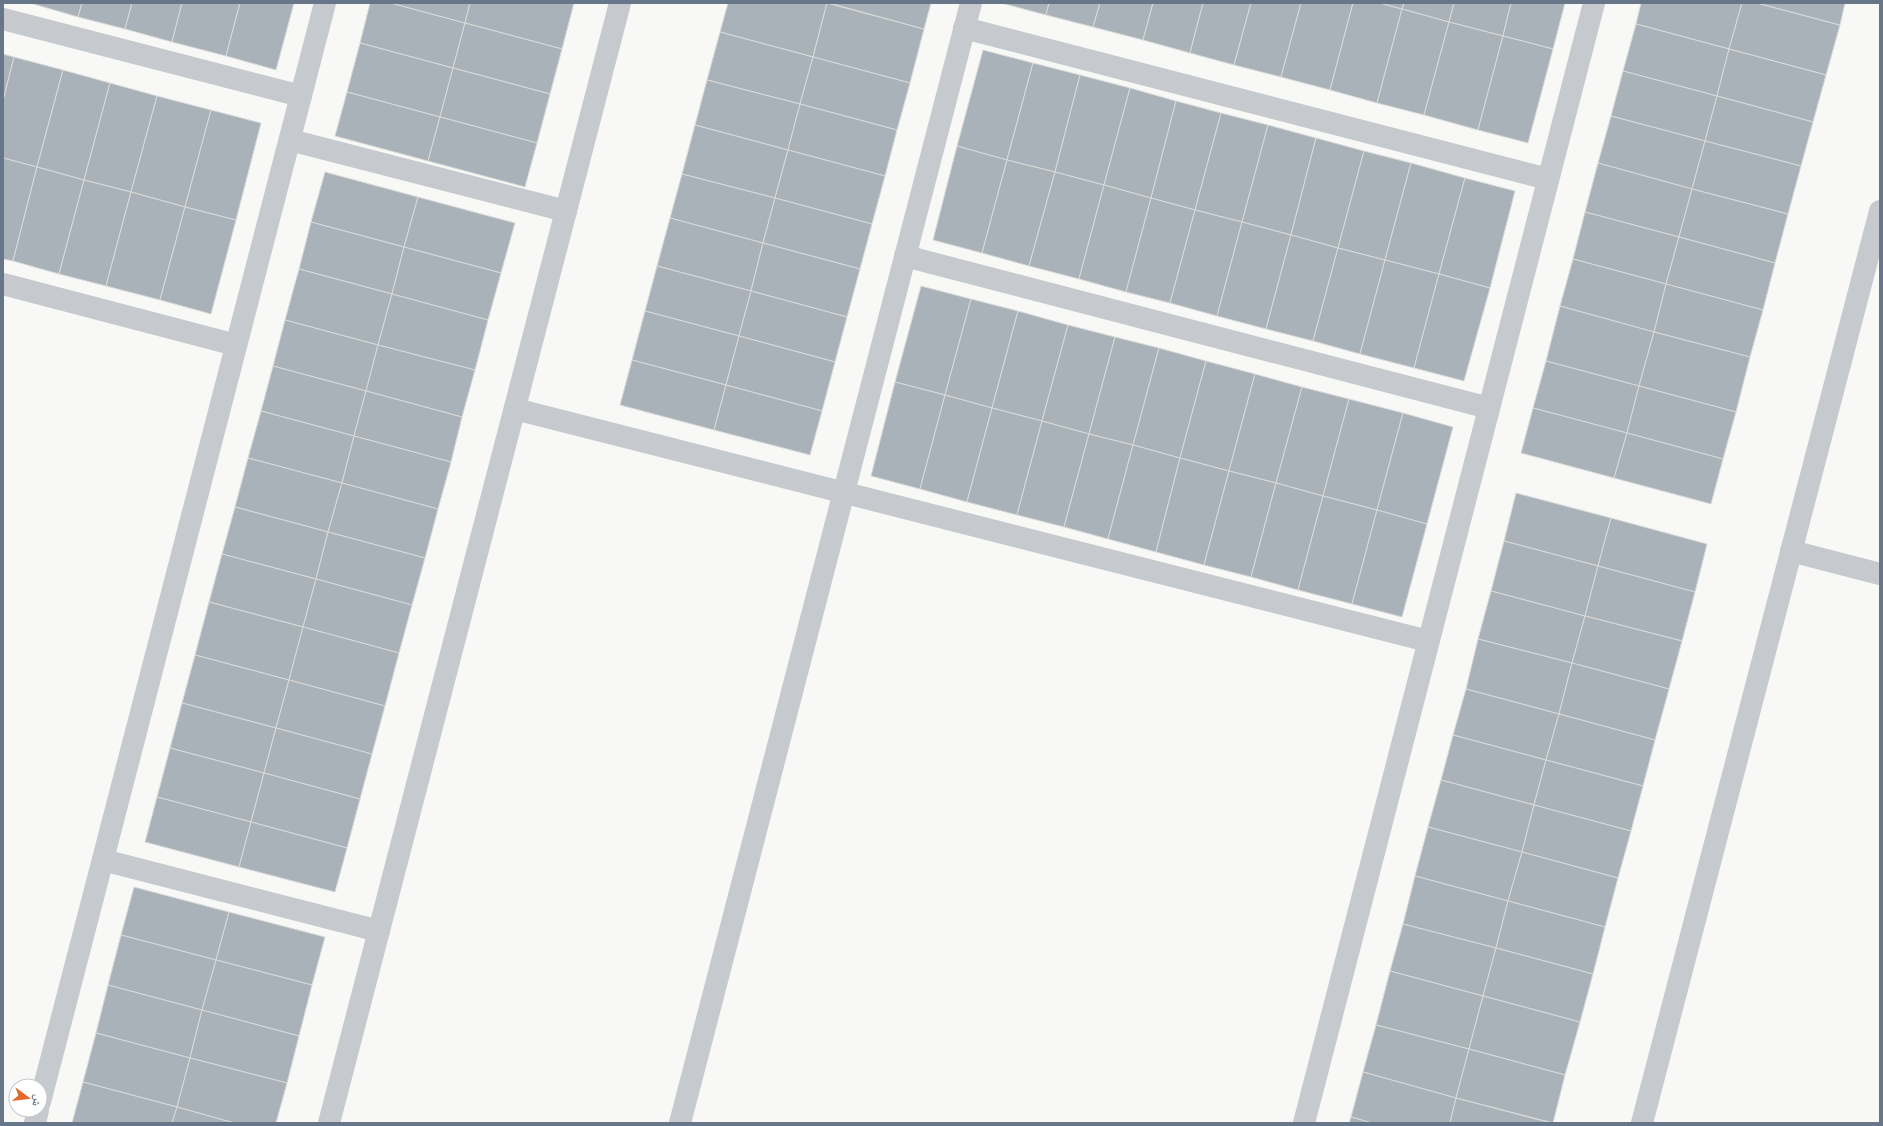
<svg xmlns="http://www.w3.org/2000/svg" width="1883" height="1126" font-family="Quicksand,'Noto Naskh Arabic',sans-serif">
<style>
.building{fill:#aab2b9;stroke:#dadad8}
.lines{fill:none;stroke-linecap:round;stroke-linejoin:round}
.minor{stroke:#c6c9cd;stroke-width:22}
</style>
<rect width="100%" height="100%" fill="#f8f9f6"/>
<g class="building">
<polygon points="30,3 82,3 78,17"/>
<polygon points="82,3 132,3 125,29 78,17"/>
<polygon points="132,3 182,3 172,42 125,29"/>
<polygon points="182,3 240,3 226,56 172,42"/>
<polygon points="240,3 294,3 276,70 226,56"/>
<polygon points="370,3 391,3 465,23 453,68 360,43"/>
<polygon points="391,3 470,3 465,23"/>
<polygon points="470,3 574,3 562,49 465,23"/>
<polygon points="728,3 827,3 813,57 720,32"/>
<polygon points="827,3 924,29 910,83 813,57"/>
<polygon points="829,3 931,3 924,29"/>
<polygon points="1001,3 1049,3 1046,15"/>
<polygon points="1049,3 1100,3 1093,27 1046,15"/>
<polygon points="1100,3 1153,3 1143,40 1093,27"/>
<polygon points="1153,3 1203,3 1190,53 1143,40"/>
<polygon points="1203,3 1251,3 1234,65 1190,53"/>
<polygon points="1251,3 1301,3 1281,77 1234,65"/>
<polygon points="1301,3 1353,3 1330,90 1281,77"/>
<polygon points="1353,3 1380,3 1402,9 1377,103 1330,90"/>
<polygon points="1380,3 1404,3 1402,9"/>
<polygon points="1404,3 1454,3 1449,22 1402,9"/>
<polygon points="1454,3 1511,3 1503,36 1449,22"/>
<polygon points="1511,3 1565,3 1553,49 1503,36"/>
<polygon points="1641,3 1742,3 1729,49 1636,24"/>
<polygon points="1742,3 1757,3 1840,25 1826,75 1729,49"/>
<polygon points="1757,3 1845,3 1840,25"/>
<polygon points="1402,9 1449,22 1424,115 1377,103"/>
<polygon points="1449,22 1503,36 1478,130 1424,115"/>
<polygon points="465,23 562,49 550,94 453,68"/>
<polygon points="1636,24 1729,49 1717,96 1623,71"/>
<polygon points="720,32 813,57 800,104 707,80"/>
<polygon points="1503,36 1553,49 1528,143 1478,130"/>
<polygon points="360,43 453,68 440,117 347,92"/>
<polygon points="1729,49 1826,75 1813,122 1717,96"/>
<polygon points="983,50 1033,63 1007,160 957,146"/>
<polygon points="3,54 14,57 3,101"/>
<polygon points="14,57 63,70 37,167 3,158 3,101"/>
<polygon points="813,57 910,83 897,130 800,104"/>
<polygon points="1033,63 1080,75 1055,172 1007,160"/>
<polygon points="453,68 550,94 537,143 440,117"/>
<polygon points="63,70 110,83 84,180 37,167"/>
<polygon points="1623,71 1717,96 1705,141 1611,116"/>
<polygon points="1080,75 1130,88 1104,185 1055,172"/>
<polygon points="707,80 800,104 788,150 695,125"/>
<polygon points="110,83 157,96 131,192 84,180"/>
<polygon points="1130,88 1176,101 1151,198 1104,185"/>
<polygon points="347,92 440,117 428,161 335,136"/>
<polygon points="157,96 211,110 185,207 131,192"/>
<polygon points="1717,96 1813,122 1801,166 1705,141"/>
<polygon points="1176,101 1221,113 1195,210 1151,198"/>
<polygon points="800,104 897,130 885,176 788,150"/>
<polygon points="211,110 261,123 236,220 185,207"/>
<polygon points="1221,113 1268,125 1242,222 1195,210"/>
<polygon points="1611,116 1705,141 1692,189 1598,163"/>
<polygon points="440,117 537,143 525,187 428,161"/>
<polygon points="695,125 788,150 775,198 682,174"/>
<polygon points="1268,125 1316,138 1291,235 1242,222"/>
<polygon points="1316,138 1364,151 1338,248 1291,235"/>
<polygon points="1705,141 1801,166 1788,214 1692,189"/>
<polygon points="957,146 1007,160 982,253 933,240"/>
<polygon points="788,150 885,176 872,224 775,198"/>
<polygon points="1364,151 1411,163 1385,260 1338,248"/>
<polygon points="3,158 37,167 13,261 3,259"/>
<polygon points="1007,160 1055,172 1029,266 982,253"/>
<polygon points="1411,163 1465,178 1439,274 1385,260"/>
<polygon points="1598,163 1692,189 1679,237 1585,212"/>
<polygon points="37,167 84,180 59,274 13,261"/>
<polygon points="325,172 418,197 404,247 311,222"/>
<polygon points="1055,172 1104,185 1079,279 1029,266"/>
<polygon points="682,174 775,198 763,243 670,218"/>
<polygon points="1465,178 1515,191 1490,288 1439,274"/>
<polygon points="84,180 131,192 106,286 59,274"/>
<polygon points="1104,185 1151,198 1126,292 1079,279"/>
<polygon points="1692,189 1788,214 1775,263 1679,237"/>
<polygon points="131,192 185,207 160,300 106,286"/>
<polygon points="418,197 515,223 501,273 404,247"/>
<polygon points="775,198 872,224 860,269 763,243"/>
<polygon points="1151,198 1195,210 1170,303 1126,292"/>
<polygon points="185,207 236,220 211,314 160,300"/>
<polygon points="1195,210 1242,222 1217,316 1170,303"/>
<polygon points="1585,212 1679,237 1666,284 1573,259"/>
<polygon points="670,218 763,243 751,291 657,266"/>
<polygon points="311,222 404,247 392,294 299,269"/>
<polygon points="1242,222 1291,235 1266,329 1217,316"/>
<polygon points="1291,235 1338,248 1313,341 1266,329"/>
<polygon points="1679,237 1775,263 1763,310 1666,284"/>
<polygon points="763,243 860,269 847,317 751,291"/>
<polygon points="404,247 501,273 488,320 392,294"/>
<polygon points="1338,248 1385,260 1360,354 1313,341"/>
<polygon points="1573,259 1666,284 1654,332 1560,306"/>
<polygon points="1385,260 1439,274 1414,368 1360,354"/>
<polygon points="657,266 751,291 739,336 645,311"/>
<polygon points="299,269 392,294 378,345 285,320"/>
<polygon points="1439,274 1490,288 1464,381 1414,368"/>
<polygon points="1666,284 1763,310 1750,357 1654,332"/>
<polygon points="921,286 971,299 945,395 895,382"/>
<polygon points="751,291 847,317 835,362 739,336"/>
<polygon points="392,294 488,320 475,370 378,345"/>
<polygon points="971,299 1018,311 992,408 945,395"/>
<polygon points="1560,306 1654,332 1639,386 1546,361"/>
<polygon points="645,311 739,336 726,385 632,360"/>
<polygon points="1018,311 1068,325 1042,421 992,408"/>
<polygon points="285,320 378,345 366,391 273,366"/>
<polygon points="1068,325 1115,337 1089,434 1042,421"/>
<polygon points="1654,332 1750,357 1736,412 1639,386"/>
<polygon points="739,336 835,362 822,411 726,385"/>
<polygon points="1115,337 1159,348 1133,445 1089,434"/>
<polygon points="378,345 475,370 462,417 366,391"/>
<polygon points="1159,348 1206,361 1180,458 1133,445"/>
<polygon points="632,360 726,385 714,430 620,405"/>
<polygon points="1206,361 1255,374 1229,471 1180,458"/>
<polygon points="1546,361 1639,386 1627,433 1533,408"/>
<polygon points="273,366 366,391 354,436 261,411"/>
<polygon points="1255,374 1302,387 1276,483 1229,471"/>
<polygon points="895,382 945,395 920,489 871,476"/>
<polygon points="726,385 822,411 810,455 714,430"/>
<polygon points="1639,386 1736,412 1723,459 1627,433"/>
<polygon points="1302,387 1349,399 1323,496 1276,483"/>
<polygon points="366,391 462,417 451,462 354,436"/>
<polygon points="945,395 992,408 967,502 920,489"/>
<polygon points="1349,399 1403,413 1377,510 1323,496"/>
<polygon points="992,408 1042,421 1017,515 967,502"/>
<polygon points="1533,408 1627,433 1614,478 1521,453"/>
<polygon points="261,411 354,436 342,483 248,458"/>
<polygon points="1403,413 1453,427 1427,524 1377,510"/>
<polygon points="1042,421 1089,434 1064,527 1017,515"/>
<polygon points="1627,433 1723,459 1711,504 1614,478"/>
<polygon points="1089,434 1133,445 1108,539 1064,527"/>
<polygon points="354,436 451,462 438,509 342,483"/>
<polygon points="1133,445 1180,458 1156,552 1108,539"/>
<polygon points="248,458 342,483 328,532 235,507"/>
<polygon points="1180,458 1229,471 1204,565 1156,552"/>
<polygon points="1229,471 1276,483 1251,577 1204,565"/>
<polygon points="342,483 438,509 425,558 328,532"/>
<polygon points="1276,483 1323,496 1298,590 1251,577"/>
<polygon points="1516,493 1611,518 1598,566 1504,541"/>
<polygon points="1323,496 1377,510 1352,604 1298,590"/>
<polygon points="235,507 328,532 316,579 222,554"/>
<polygon points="1377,510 1427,524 1402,617 1352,604"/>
<polygon points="1611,518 1707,544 1695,592 1598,566"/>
<polygon points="328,532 425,558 412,605 316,579"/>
<polygon points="1504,541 1598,566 1585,616 1491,591"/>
<polygon points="222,554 316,579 303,627 209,602"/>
<polygon points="1598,566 1695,592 1682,641 1585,616"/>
<polygon points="316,579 412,605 399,653 303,627"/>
<polygon points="1491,591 1585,616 1572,663 1478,639"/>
<polygon points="209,602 303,627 289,680 195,655"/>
<polygon points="1585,616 1682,641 1669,689 1572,663"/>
<polygon points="303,627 399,653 385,706 289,680"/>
<polygon points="1478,639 1572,663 1559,714 1466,689"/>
<polygon points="195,655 289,680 276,728 182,703"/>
<polygon points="1572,663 1669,689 1655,740 1559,714"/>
<polygon points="289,680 385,706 372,754 276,728"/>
<polygon points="1466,689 1559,714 1546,760 1453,735"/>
<polygon points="182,703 276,728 264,773 170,748"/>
<polygon points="1559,714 1655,740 1643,786 1546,760"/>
<polygon points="276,728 372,754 360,799 264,773"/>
<polygon points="1453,735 1546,760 1534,805 1441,780"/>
<polygon points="170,748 264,773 251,822 157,797"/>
<polygon points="1546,760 1643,786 1631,831 1534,805"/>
<polygon points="264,773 360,799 347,848 251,822"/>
<polygon points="1441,780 1534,805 1522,852 1428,827"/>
<polygon points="157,797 251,822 239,867 145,842"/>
<polygon points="1534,805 1631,831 1618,878 1522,852"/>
<polygon points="251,822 347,848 335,892 239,867"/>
<polygon points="1428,827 1522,852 1508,901 1415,876"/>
<polygon points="1522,852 1618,878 1605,927 1508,901"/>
<polygon points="1415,876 1508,901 1496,948 1403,924"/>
<polygon points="134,887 229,912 216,960 121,935"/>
<polygon points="1508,901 1605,927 1593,974 1496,948"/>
<polygon points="229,912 325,937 312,985 216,960"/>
<polygon points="1403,924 1496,948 1483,996 1390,971"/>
<polygon points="121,935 216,960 202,1010 108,985"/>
<polygon points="1496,948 1593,974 1580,1022 1483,996"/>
<polygon points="216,960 312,985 299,1036 202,1010"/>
<polygon points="1390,971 1483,996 1469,1049 1376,1025"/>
<polygon points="108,985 202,1010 190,1058 96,1033"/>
<polygon points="1483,996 1580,1022 1565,1075 1469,1049"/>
<polygon points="202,1010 299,1036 287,1083 190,1058"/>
<polygon points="1376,1025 1469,1049 1456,1098 1363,1072"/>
<polygon points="96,1033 190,1058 177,1107 83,1082"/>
<polygon points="1469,1049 1565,1075 1553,1123 1456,1098"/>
<polygon points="190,1058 287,1083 276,1123 234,1123 177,1107"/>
<polygon points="1363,1072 1456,1098 1450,1123 1372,1123 1351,1117"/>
<polygon points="83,1082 177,1107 172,1123 72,1123"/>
<polygon points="1456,1098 1551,1123 1450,1123"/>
<polygon points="177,1107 234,1123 172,1123"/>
<polygon points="1351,1117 1372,1123 1349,1123"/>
</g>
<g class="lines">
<g class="minor">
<polyline points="3,19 301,96"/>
<polyline points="964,28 1548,179"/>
<polyline points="290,140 566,211"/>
<polyline points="905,256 1489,408"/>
<polyline points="3,284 236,345"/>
<polyline points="515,409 1428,641"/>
<polyline points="1791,551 1880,574"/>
<polyline points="103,860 379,931"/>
<polyline points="40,1102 325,3"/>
<polyline points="35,1123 38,1110"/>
<polyline points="329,1123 620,3"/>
<polyline points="680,1123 971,3"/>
<polyline points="1304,1123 1594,3"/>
<polyline points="1642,1123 1880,211"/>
</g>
</g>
<rect width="1883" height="1126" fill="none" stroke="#677688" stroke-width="8"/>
<g transform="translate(28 1098) rotate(105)"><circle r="19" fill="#ffffff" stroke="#c2c8cf"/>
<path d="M0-3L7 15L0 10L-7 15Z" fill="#e56a29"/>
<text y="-6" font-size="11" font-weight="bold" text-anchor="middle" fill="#677688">ش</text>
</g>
</svg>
